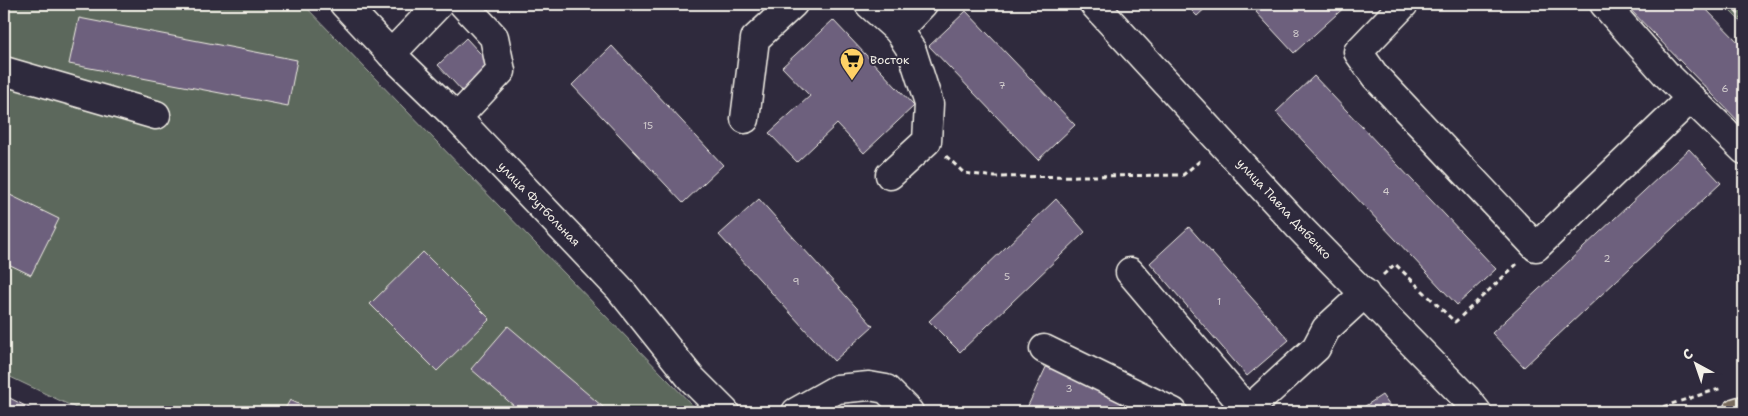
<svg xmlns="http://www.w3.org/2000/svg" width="1748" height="416" font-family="'Shantell Sans',sans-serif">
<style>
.green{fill:#5b675c;stroke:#a8aca2}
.building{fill:#6d607d;stroke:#f4f1e8}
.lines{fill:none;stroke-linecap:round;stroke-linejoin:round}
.minor-casing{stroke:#f4f1e8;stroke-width:31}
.major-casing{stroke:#f4f1e8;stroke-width:31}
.path{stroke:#f4f1e8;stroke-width:3;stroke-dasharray:5 4;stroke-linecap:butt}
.minor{stroke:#2f2a3d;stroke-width:28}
.major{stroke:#76695c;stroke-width:28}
.labels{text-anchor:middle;stroke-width:4;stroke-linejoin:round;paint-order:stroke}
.number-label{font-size:10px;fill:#d2cdcd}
.poi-label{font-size:12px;fill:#f4f1e8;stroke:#2f2a3d;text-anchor:start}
.street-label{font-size:12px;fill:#f4f1e8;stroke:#2f2a3d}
</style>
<rect width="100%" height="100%" fill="#2f2a3d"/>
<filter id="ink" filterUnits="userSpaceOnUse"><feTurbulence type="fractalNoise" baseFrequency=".02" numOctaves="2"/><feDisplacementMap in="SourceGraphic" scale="10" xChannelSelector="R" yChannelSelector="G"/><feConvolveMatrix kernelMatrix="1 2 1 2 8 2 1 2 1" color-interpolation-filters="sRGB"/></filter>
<g filter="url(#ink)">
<g class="green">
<polygon points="4,4 303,4 699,412 84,412 4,374"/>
<polygon points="1723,4 1744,4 1744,25"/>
</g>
<g class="building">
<polygon points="1185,4 1210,4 1197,16"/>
<polygon points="1266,4 1348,4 1294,53 1256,12"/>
<polygon points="1625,4 1701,4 1744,48 1744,127"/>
<polygon points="966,11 1075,125 1038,160 929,46"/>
<polygon points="79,18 297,60 288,106 69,64"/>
<polygon points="833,20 914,106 864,153 837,124 797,162 769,133 810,96 782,67"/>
<polygon points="466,38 492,66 464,93 438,65"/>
<polygon points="612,46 723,165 683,203 572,85"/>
<polygon points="1314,76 1496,269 1457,305 1276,112"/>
<polygon points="1689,149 1721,183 1524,367 1492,333"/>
<polygon points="4,192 59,219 31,275 4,262"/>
<polygon points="759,199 873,326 834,361 719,235"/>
<polygon points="1056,199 1085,232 960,352 929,321"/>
<polygon points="1189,227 1289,340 1247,376 1150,263"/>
<polygon points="423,252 490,319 437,371 370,304"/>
<polygon points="508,326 609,412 521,412 471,369"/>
<polygon points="1048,363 1154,412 1025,412"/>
<polygon points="4,395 37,412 4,412"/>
<polygon points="1382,395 1394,412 1356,412"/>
<polygon points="290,400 315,412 283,412"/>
<polygon points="898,405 899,412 839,412"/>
</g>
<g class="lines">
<defs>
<g id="minor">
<polyline points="344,4 391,54 457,118 619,288 690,377 725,412"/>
<polyline points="869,4 898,30"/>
<polyline points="1094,4 1299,227 1466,398 1477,412"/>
<polyline points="1404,4 1358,52 1375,76 1536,247 1691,98"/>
<polyline points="1604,4 1666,74 1744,150"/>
<polyline points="391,54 439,4"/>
<polyline points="4,71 156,115"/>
<polyline points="457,118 501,71 494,37 463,4"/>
<polyline points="745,119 755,39 793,4"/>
<polyline points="890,175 927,141 929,104 912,51 898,30 923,4"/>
<polyline points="1130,272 1248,411"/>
<polyline points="1044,349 1173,412"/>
<polyline points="796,412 837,389 869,386 886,389 909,412"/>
<polyline points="1246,412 1316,348 1326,329 1365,293"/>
</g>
<polyline id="major" points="1737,412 1744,410"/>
</defs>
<use href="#minor" class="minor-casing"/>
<use href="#major" class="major-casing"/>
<g class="path">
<polyline points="1729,4 1744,20"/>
<polyline points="946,156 964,173 995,177 1183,175 1202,159"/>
<polyline points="1383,275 1395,264 1455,322 1517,264"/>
<polyline points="1646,412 1722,388"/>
</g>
<use href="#minor" class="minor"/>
<use href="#major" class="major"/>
</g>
</g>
<defs>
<symbol id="supermarket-pin" viewBox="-11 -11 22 30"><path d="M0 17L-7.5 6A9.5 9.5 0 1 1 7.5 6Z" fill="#ffd166" stroke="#2f2a3d"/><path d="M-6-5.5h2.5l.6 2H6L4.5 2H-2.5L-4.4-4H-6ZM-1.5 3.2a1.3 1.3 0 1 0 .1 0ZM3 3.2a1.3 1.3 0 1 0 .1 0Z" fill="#111"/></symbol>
</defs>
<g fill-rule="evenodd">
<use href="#supermarket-pin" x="838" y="46" width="28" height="38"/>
</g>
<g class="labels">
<g class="number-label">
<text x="1296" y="37">8</text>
<text x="1002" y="89">7</text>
<text x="1725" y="92">6</text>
<text x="648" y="129">15</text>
<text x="1386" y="195">4</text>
<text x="1607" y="262">2</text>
<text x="1007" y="280">5</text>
<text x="796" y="285">9</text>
<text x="1219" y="305">1</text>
<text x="1069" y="392">3</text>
</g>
<g class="poi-label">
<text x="870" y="64">Восток</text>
</g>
<g class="street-label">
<text transform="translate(539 204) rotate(46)" y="4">улица Футбольная</text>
<text transform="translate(1284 209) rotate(47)" y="4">улица Павла Дыбенко</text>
</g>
</g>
<rect width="1748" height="416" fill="none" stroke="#2f2a3d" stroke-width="20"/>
<rect x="10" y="10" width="1728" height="396" fill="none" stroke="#f4f1e8" stroke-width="2" filter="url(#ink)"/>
<g transform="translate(1696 364) rotate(320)" stroke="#2f2a3d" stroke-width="4" paint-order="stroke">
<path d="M0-4L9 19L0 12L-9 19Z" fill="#f4f1e8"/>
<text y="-8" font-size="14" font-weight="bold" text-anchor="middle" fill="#f4f1e8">С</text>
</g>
</svg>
